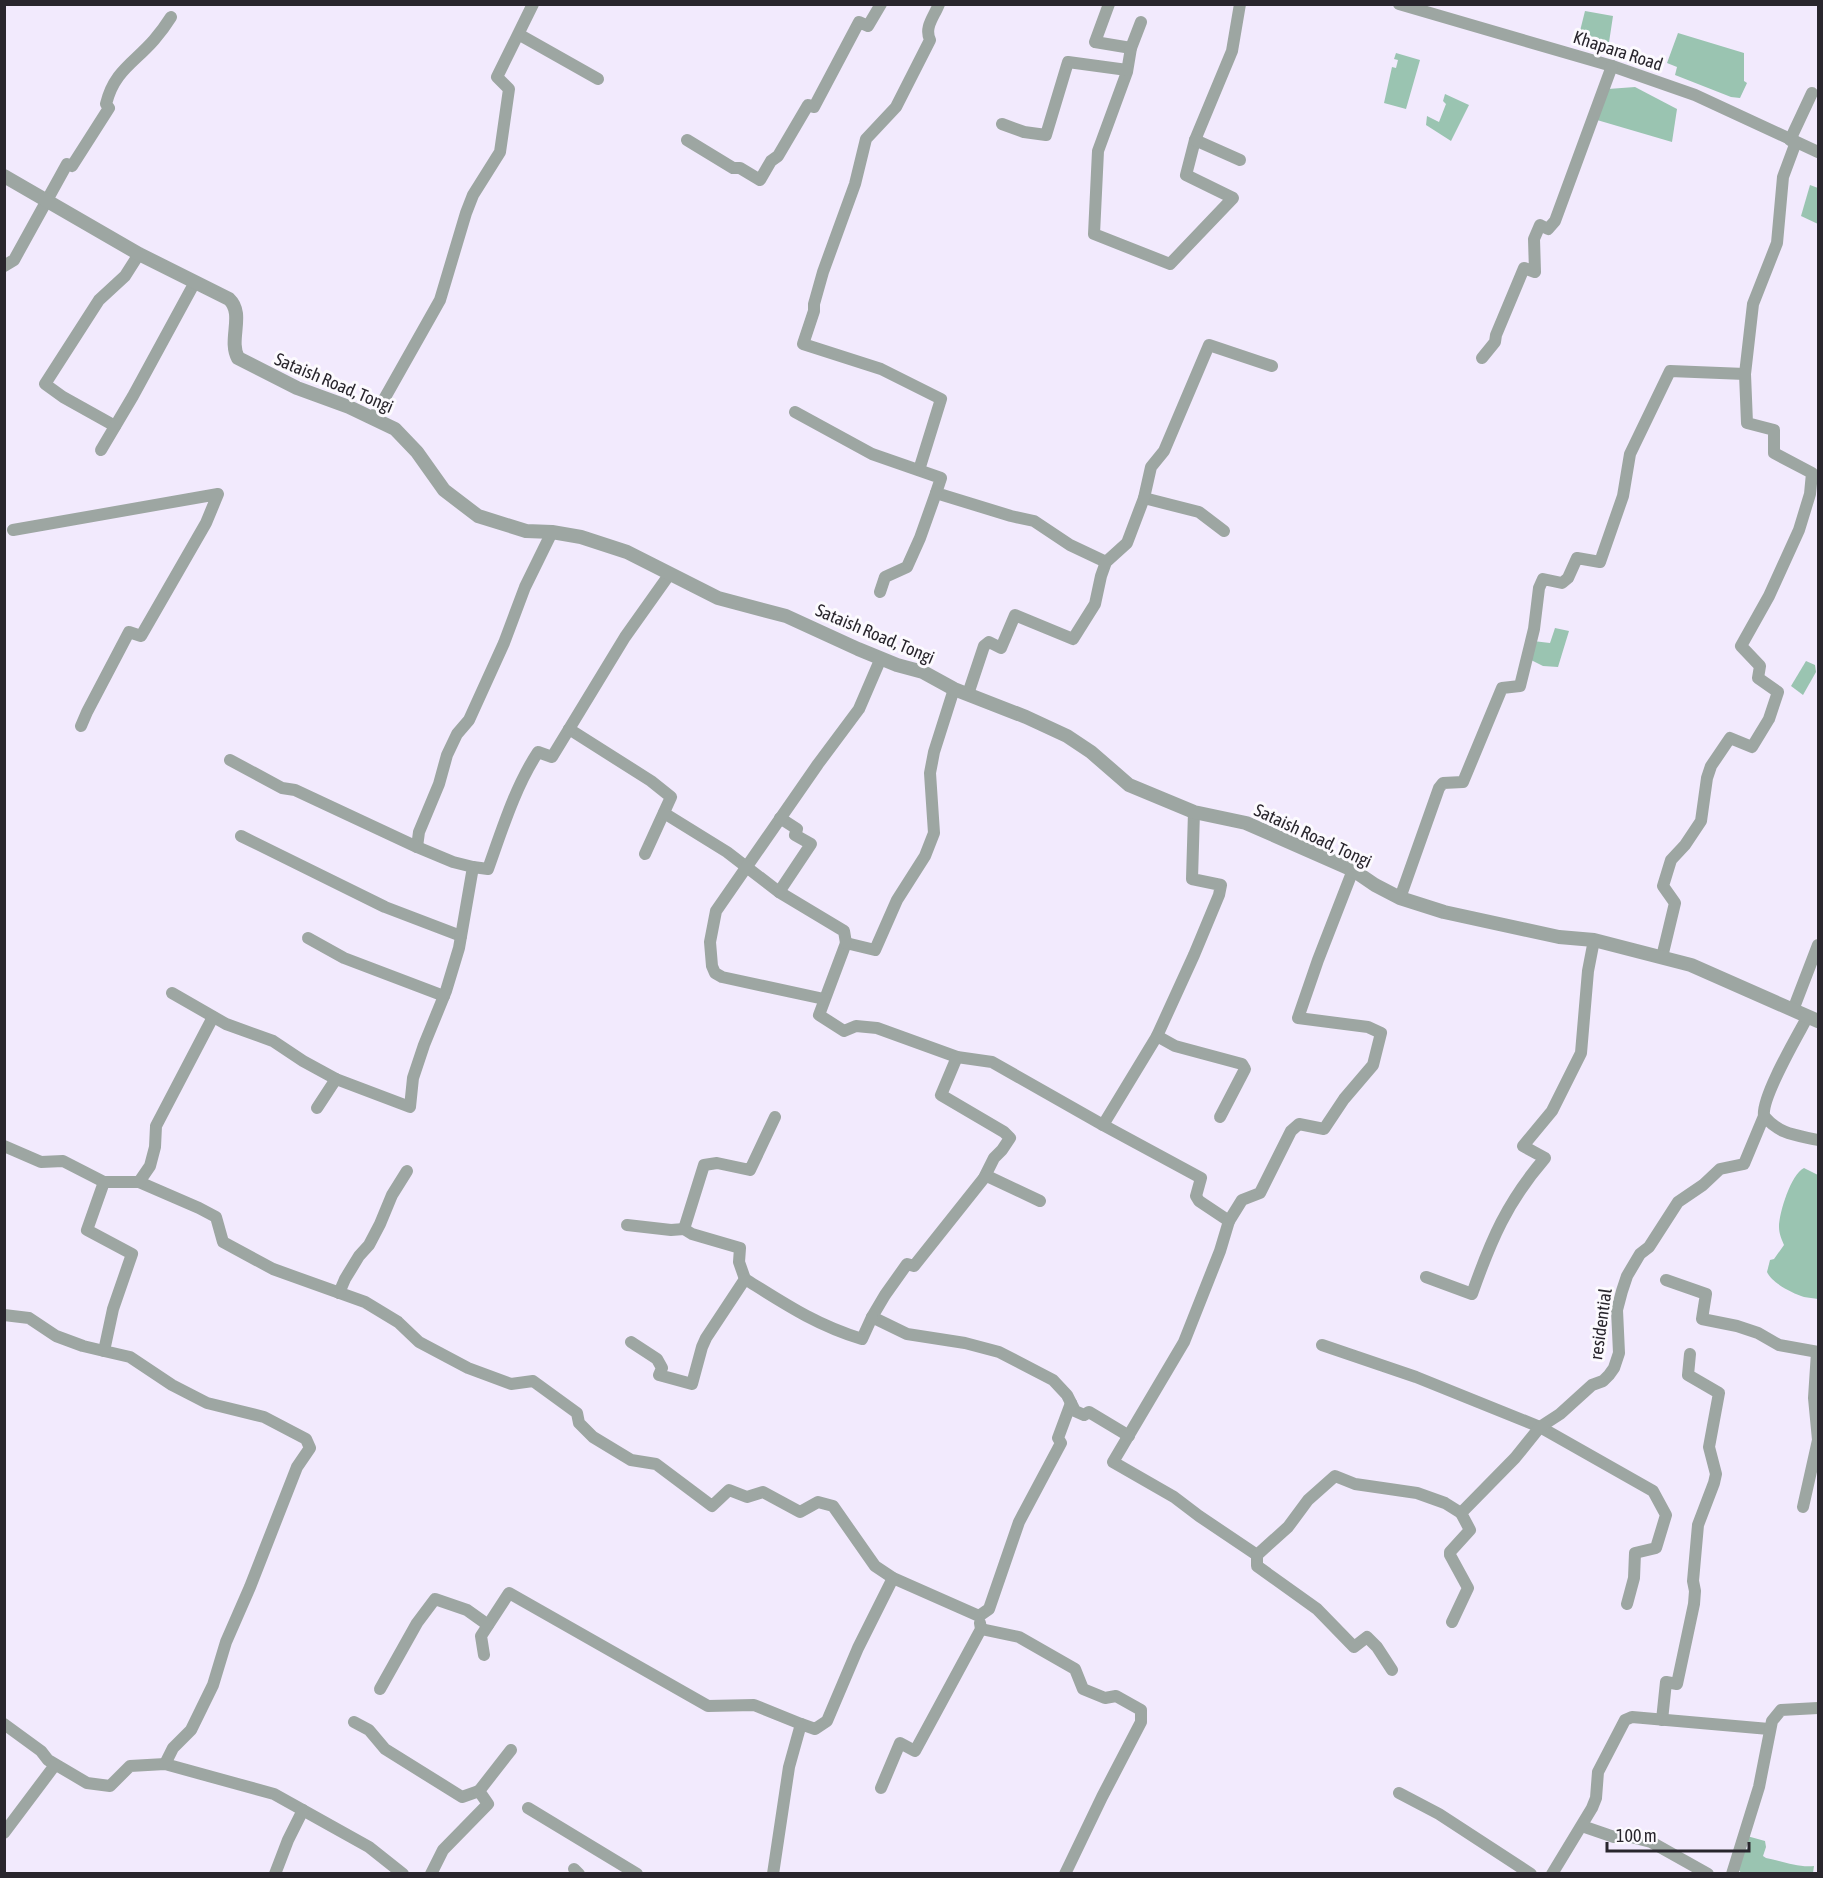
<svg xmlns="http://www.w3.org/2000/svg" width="1823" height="1878" font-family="'Asap Condensed',sans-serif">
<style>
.water{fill:#9ac4b1}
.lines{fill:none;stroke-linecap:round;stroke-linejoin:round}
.minor{stroke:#9da6a2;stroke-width:12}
.tertiary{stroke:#9da6a2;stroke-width:14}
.labels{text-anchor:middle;stroke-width:6;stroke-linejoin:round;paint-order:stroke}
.street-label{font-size:18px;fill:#29262d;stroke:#fcfafe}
</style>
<rect width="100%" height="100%" fill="#f2eafd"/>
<g class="water">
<polygon points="1585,11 1613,16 1608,49 1601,47 1600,50 1577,43"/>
<polygon points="1678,33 1744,53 1744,81 1747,83 1740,98 1731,97 1675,75 1677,67 1667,63"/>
<polygon points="1396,53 1420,60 1406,109 1384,103 1392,67 1396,68 1398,60 1394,59"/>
<polygon points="1635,87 1677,109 1672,142 1597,120 1608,89"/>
<polygon points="1445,94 1469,105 1451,141 1426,125 1427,116 1439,122 1446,104 1443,101"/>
<polygon points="1810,185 1818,188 1818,224 1801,216"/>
<polygon points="1555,628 1569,631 1558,667 1543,666 1531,660 1533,641 1550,643"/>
<polygon points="1806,661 1815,665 1816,672 1803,695 1791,686"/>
<path d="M1804 1168 1818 1175V1299C1814 1298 1808 1298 1804 1297 1792 1293 1772 1283 1767 1272L1770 1260 1774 1259 1784 1245C1782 1240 1779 1234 1779 1227 1779 1213 1791 1174 1804 1168Z"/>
<path d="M1747 1836 1765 1841 1766 1847 1763 1856 1766 1858C1782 1861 1799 1868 1814 1866L1813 1873 1742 1874 1738 1869 1740 1855 1748 1848Z"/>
</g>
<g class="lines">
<g class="minor">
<polyline points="1109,4 1095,42 1131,48"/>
<polyline points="1399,4 1612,66 1695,95 1818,152"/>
<polyline points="1141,22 1131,48 1127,72 1098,151 1094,234 1170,264 1233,198 1186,175 1195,140 1232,51 1240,4"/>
<polyline points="520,35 598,79"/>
<polyline points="1002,124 1024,132 1046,135 1068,62 1127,70"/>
<polyline points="687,140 733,168 740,168 760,180 771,161 778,156 808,105 814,107 859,22 868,26 881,4"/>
<polyline points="1195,140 1240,160"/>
<polyline points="1790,140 1812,93"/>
<path d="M4 266 14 260 67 164 72 166 109 108 106 104C114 71 134 63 154 40 160 33 166 25 171 17"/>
<polyline points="1482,358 1495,342 1496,335 1524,268 1535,272 1534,239 1540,225 1548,229 1555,221 1612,66"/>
<polyline points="795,412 872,454 941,478 936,493 1011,516 1034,521 1070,545 1106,562"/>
<polyline points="374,417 440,300 466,213 473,195 500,152 509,89 497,77 533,4"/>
<polyline points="115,426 63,397 45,384 99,300 125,276 139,254"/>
<polyline points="101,450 133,396 195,282"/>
<path d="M919 470 941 399 881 369 803 344 814 311V304L823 272 855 184 866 139 896 107 928 44 930 40C924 27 934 17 939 4"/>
<polyline points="1144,498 1199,512 1224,531"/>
<polyline points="13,530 218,494 206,523 141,636 129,632 87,712 81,726"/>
<polyline points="880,592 885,577 907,567 920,538 936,493"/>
<polyline points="954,689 934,752 930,773 934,833 925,856 897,900 875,950 846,943 819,1015 844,1031 856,1026 877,1028 957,1057 992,1062 1103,1125"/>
<polyline points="968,694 984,646 989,642 1001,648 1015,615 1073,639 1095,604 1101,576 1106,562 1127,543 1144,498 1151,467 1164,451 1209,345 1272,366"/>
<polyline points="569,729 651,781 671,797 645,854"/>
<polyline points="1194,812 1192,879 1221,885 1219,895 1194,955 1157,1036 1103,1125 1201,1178 1196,1196 1199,1201 1229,1221 1220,1251 1184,1342 1113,1462 1174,1497 1199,1516 1257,1555 1257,1566 1317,1609 1354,1647 1367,1637 1377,1647 1392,1670"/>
<polyline points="664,813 727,852 779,892 844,931 846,943"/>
<polyline points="241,836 385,907 461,936"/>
<polyline points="417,847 419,832 439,784 447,755 457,734 469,720 504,643 525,587 552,532"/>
<path d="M473 867 488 869C502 830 515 787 538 752L552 757 625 637 669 575"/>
<polyline points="779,892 811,844 795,835 797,829 780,818"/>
<polyline points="1400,898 1439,788 1443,783 1463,782 1502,688 1520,686 1534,629 1539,588 1543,579 1562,583 1568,578 1577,558 1600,562 1623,496 1630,454 1670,371 1745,374"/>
<polyline points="308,938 344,958 444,996"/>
<polyline points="1662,957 1675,903 1663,886 1671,860 1685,845 1701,821 1707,778 1711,766 1730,738 1752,747 1769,719 1778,692 1758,678 1760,666 1741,646 1769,596 1799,530 1810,494 1812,473 1774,453 1774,430 1747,423 1745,374 1753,304 1777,243 1783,177 1796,142"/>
<polyline points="172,993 226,1024 273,1041 303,1061 336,1079 410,1107 413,1078 424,1045 446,991 459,948 473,867 453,862 417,847 295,790 282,788 230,760"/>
<polyline points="824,999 722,977 715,973 712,966 710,942 716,911 818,764 859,709 881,658"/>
<polyline points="1793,1010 1818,945"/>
<polyline points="1157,1036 1175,1046 1242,1064 1245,1069 1220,1117"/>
<polyline points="957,1057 941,1095 1004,1132 1010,1138 1002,1150 994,1158 984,1178 914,1266 907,1264 885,1295 872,1317 907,1334 965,1343 999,1352 1053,1380 1067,1395 1075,1411 1084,1415 1089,1412 1129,1436"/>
<polyline points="317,1108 336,1079"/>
<path d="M1764 1116C1780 1135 1796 1135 1818 1140"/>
<polyline points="4,1146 41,1162 63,1161 104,1182"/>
<polyline points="984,1178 987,1176 1040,1201"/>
<polyline points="139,1182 199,1208 216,1217 223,1242 273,1269 365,1302 398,1322 419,1342 468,1368 511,1384 533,1381 577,1413 579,1423 593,1437 631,1460 656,1464 712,1506 729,1490 747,1497 763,1492 800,1512 818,1502 833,1506 875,1566 893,1578 979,1616 989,1609 1019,1522 1061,1443 1058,1438 1071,1403"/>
<polyline points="1229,1221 1242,1200 1260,1193 1291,1131 1299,1124 1324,1129 1344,1099 1373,1065 1381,1033 1368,1027 1298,1018 1318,960 1353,870"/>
<polyline points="627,1225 671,1230 684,1229"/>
<path d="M1426 1277 1472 1294C1491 1240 1507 1202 1545 1158L1523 1146 1552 1111 1581 1053 1588 971 1594 940"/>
<polyline points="745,1279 739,1262 740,1248 692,1234 684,1229 704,1165 717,1163 750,1170 775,1117"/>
<polyline points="1666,1280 1706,1294 1702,1319 1737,1326 1758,1333 1779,1345 1818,1352"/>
<polyline points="339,1293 345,1279 359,1256 369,1245 380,1224 392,1195 407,1171"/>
<polyline points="4,1315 29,1318 56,1336 83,1346 104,1351"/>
<path d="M631 1342 657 1359 662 1368 659 1375 692 1384 702 1347 706 1338 745 1279C785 1304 816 1325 862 1339L872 1317"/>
<polyline points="1322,1345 1416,1377 1540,1427 1653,1491 1666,1515 1656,1548 1635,1553 1634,1578 1627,1604"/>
<polyline points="1803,1507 1818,1440 1814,1398 1817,1352"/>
<polyline points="1257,1555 1288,1527 1308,1500 1335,1476 1355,1484 1417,1493 1445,1503 1461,1513"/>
<path d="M1452 1622 1468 1588 1450 1555V1552L1470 1530 1461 1513 1515 1458 1540 1427 1560 1414 1592 1385 1603 1381 1609 1375 1614 1368 1619 1353 1617 1310 1622 1291 1627 1276 1640 1254 1649 1247 1678 1202 1703 1185 1720 1169 1744 1164 1764 1116C1761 1097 1798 1035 1808 1016"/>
<polyline points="981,1629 1019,1637 1075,1669 1083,1689 1105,1698 1116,1696 1141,1710 1141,1722 1102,1797 1065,1874"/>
<polyline points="484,1655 481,1636 509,1593 708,1706 754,1705 801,1724"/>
<polyline points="380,1689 417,1623 435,1599 467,1610 488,1625"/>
<polyline points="1662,1720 1666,1682 1677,1684 1694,1604 1695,1591 1693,1581 1698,1525 1714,1483 1716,1474 1709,1447 1719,1393 1688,1375 1690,1354"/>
<polyline points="354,1722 369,1730 385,1749 462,1797 479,1791"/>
<polyline points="4,1724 41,1751 48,1760 87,1783 110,1786 130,1766 165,1764 274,1794 369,1847 403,1874"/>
<polyline points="165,1764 173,1748 191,1730 213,1685 226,1642 250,1587 297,1467 310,1448 306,1439 264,1417 207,1403 172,1385 130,1357 104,1351 113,1309 132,1254 87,1230 104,1182 139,1182 150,1166 155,1147 156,1126 213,1017"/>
<polyline points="881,1788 900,1743 915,1751 981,1629 980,1623"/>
<polyline points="1399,1793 1439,1814 1531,1874"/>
<polyline points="528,1808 637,1874"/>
<polyline points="1582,1826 1614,1837 1631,1837 1651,1842 1708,1874"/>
<polyline points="4,1833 55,1765"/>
<polyline points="574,1869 579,1874"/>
<polyline points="275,1874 288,1840 303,1810"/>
<polyline points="431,1874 443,1850 488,1804 479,1791 511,1750"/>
<polyline points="773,1874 789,1767 801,1724 815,1729 827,1721 858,1648 893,1578"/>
<polyline points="1552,1874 1592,1808 1596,1798 1598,1772 1625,1720 1632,1717 1769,1729"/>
<polyline points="1732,1874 1759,1787 1772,1721 1781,1710 1818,1708"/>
</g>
<path class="tertiary" d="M4 176 139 254 229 299C245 314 228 340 238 358L297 388 349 407 395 429 417 452 444 490 478 516 526 531 552 532 581 537 627 552 718 598 786 616 858 649 897 665 923 672 954 689 1026 717 1067 736 1091 752 1129 785 1194 812 1246 823 1353 870 1375 885 1400 898 1444 912 1559 937 1594 940 1691 965 1818 1021"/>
</g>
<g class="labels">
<g class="street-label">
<text transform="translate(1618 51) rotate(18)" y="6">Khapara Road</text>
<text transform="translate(334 383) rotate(23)" y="6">Sataish Road, Tongi</text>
<text transform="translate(875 634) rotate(23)" y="6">Sataish Road, Tongi</text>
<text transform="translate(1313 836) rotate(25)" y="6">Sataish Road, Tongi</text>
<text transform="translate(1601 1324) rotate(-82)" y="6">residential</text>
</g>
</g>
<rect width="1823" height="1878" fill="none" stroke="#29262d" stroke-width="12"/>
<path d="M1607 1842v9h142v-9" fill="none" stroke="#29262d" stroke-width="3"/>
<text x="1616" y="1842" font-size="18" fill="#29262d" stroke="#fcfafe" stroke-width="4.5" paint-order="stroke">100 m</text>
</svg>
